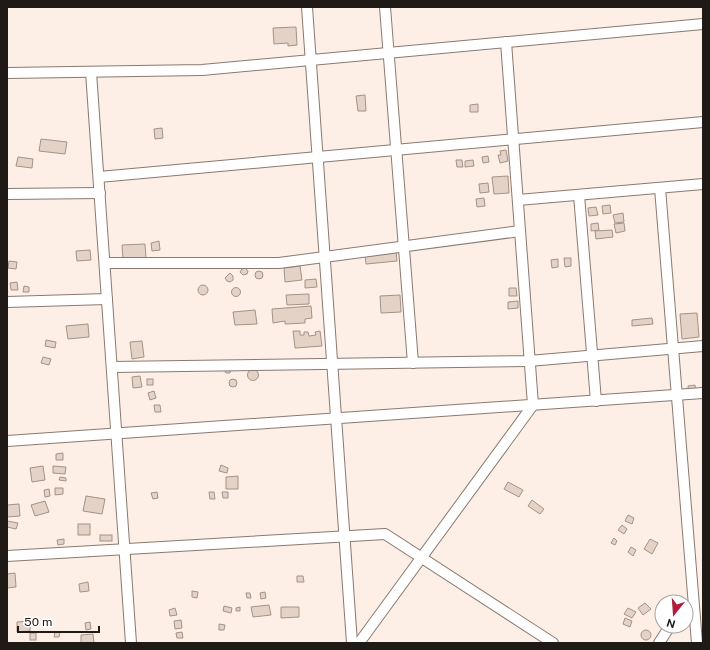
<svg xmlns="http://www.w3.org/2000/svg" width="710" height="650" font-family="'Public Sans',sans-serif">
<style>
.building{fill:#e4d2c7;stroke:#a39288}
.lines{fill:none;stroke-linecap:round;stroke-linejoin:round}
.minor-casing{stroke:#89796f;stroke-width:12}
.minor{stroke:#fff;stroke-width:10}
</style>
<rect width="100%" height="100%" fill="#feefe6"/>
<g class="building">
<polygon points="296,27 297,45 288,46 288,43 274,44 273,28"/>
<polygon points="365,95 366,111 358,111 356,96"/>
<polygon points="478,104 478,112 470,112 470,105"/>
<polygon points="162,128 163,138 155,139 154,129"/>
<polygon points="41,139 67,142 65,154 39,151"/>
<polygon points="506,150 508,161 500,163 498,155 501,155 500,151"/>
<polygon points="488,156 489,162 483,163 482,157"/>
<polygon points="18,157 33,159 32,168 16,166"/>
<polygon points="456,160 462,160 463,167 457,167"/>
<polygon points="473,160 474,166 465,167 465,161"/>
<polygon points="508,176 509,193 494,194 492,177"/>
<polygon points="488,183 489,192 480,193 479,184"/>
<polygon points="484,198 485,206 477,207 476,199"/>
<polygon points="610,205 611,213 603,214 602,206"/>
<polygon points="596,207 598,215 589,216 588,208"/>
<polygon points="623,213 624,222 615,223 613,215"/>
<polygon points="598,223 599,230 591,231 591,224"/>
<polygon points="624,223 625,231 616,233 614,224"/>
<polygon points="612,230 613,237 596,239 595,231"/>
<polygon points="159,241 160,250 152,251 151,243"/>
<polygon points="145,244 146,259 123,260 122,245"/>
<polygon points="90,250 91,260 77,261 76,251"/>
<polygon points="396,251 397,261 366,264 365,254"/>
<polygon points="564,258 571,258 571,266 565,267"/>
<polygon points="558,259 558,267 552,268 551,260"/>
<polygon points="9,261 17,262 16,269 8,268"/>
<polygon points="300,266 302,280 285,282 284,268"/>
<polygon points="245,268 248,271 247,274 243,275 240,272 242,269"/>
<circle cx="259" cy="275" r="4"/>
<polygon points="230,273 233,276 233,280 230,282 227,281 225,278"/>
<polygon points="316,279 317,287 305,288 305,280"/>
<polygon points="17,282 18,290 11,290 10,283"/>
<circle cx="203" cy="290" r="5"/>
<polygon points="24,286 29,287 29,292 23,292"/>
<circle cx="236" cy="292" r="4.5"/>
<polygon points="509,288 516,288 517,296 509,296"/>
<polygon points="309,294 309,304 287,305 286,295"/>
<polygon points="400,295 401,312 381,313 380,296"/>
<polygon points="518,301 518,308 508,309 508,302"/>
<polygon points="311,306 312,318 305,319 305,323 285,324 285,321 273,323 272,309"/>
<polygon points="255,310 257,324 235,325 233,312"/>
<polygon points="697,313 699,337 682,339 680,314"/>
<polygon points="652,318 653,324 632,326 632,320"/>
<polygon points="88,324 89,337 68,339 66,326"/>
<polygon points="293,331 300,331 300,335 304,335 304,332 308,332 309,336 316,335 315,332 320,331 322,346 295,348"/>
<polygon points="46,340 56,342 55,348 45,346"/>
<polygon points="142,341 144,357 132,359 130,342"/>
<polygon points="43,357 51,359 49,365 41,363"/>
<polygon points="231,367 230,373 226,373 224,370"/>
<circle cx="253" cy="375" r="5.5"/>
<polygon points="140,376 142,387 133,388 132,377"/>
<rect x="147" y="379" width="6" height="6"/>
<circle cx="233" cy="383" r="4"/>
<polygon points="695,385 696,395 689,396 688,386"/>
<polygon points="154,391 156,398 150,400 148,393"/>
<polygon points="154,405 160,405 161,412 155,412"/>
<polygon points="63,453 63,460 56,460 56,454"/>
<polygon points="221,465 228,468 227,473 219,471"/>
<polygon points="43,466 45,480 32,482 30,468"/>
<polygon points="53,466 66,467 65,474 53,473"/>
<polygon points="238,476 238,489 226,489 226,477"/>
<polygon points="60,477 66,478 66,481 59,480"/>
<polygon points="508,482 523,490 519,497 504,489"/>
<polygon points="55,488 63,488 63,494 55,495"/>
<polygon points="49,489 50,496 45,497 44,490"/>
<polygon points="157,492 158,498 153,499 151,493"/>
<polygon points="209,492 214,492 215,499 210,499"/>
<polygon points="222,492 228,492 228,498 223,498"/>
<polygon points="86,496 105,499 102,514 83,511"/>
<polygon points="532,500 544,509 540,514 528,506"/>
<polygon points="45,501 49,512 35,516 31,505"/>
<polygon points="19,504 20,516 7,517 7,505"/>
<polygon points="628,515 634,518 632,524 625,521"/>
<polygon points="7,521 18,523 16,529 7,527"/>
<rect x="78" y="524" width="12" height="11"/>
<polygon points="622,525 627,529 624,534 618,530"/>
<rect x="100" y="535" width="12" height="6"/>
<polygon points="614,538 617,541 615,545 611,543"/>
<polygon points="64,539 64,544 58,545 57,540"/>
<polygon points="650,539 658,543 652,554 644,549"/>
<polygon points="631,547 636,550 633,556 628,552"/>
<polygon points="15,573 16,587 7,588 7,574"/>
<polygon points="297,576 303,576 304,582 297,582"/>
<polygon points="88,582 89,591 80,592 79,584"/>
<polygon points="192,591 198,592 197,598 192,597"/>
<polygon points="265,592 266,598 261,599 260,593"/>
<polygon points="246,593 250,593 251,598 247,598"/>
<polygon points="645,603 651,609 643,615 638,608"/>
<polygon points="269,605 271,615 253,617 251,607"/>
<polygon points="224,606 232,608 231,613 223,611"/>
<polygon points="240,607 240,611 236,611 236,608"/>
<polygon points="281,607 299,607 299,617 281,618"/>
<polygon points="175,608 177,615 170,616 169,610"/>
<polygon points="628,608 636,612 632,618 624,614"/>
<polygon points="625,618 632,621 630,627 623,624"/>
<polygon points="181,620 182,628 175,629 174,621"/>
<polygon points="30,621 30,631 17,632 17,622"/>
<polygon points="90,622 91,629 86,630 85,623"/>
<polygon points="219,624 225,625 224,630 219,630"/>
<circle cx="646" cy="635" r="5"/>
<polygon points="55,632 60,632 59,637 54,637"/>
<polygon points="182,632 183,638 177,638 176,633"/>
<rect x="30" y="633" width="6" height="7"/>
<polygon points="93,634 94,643 81,643 81,635"/>
</g>
<g class="lines">
<defs>
<g id="minor">
<polyline points="307,7 352,643"/>
<polyline points="385,7 413,363"/>
<polyline points="91,72 131,643"/>
<polyline points="7,73 202,70 703,24"/>
<polyline points="99,177 703,122"/>
<polyline points="660,188 697,643"/>
<polyline points="7,194 100,193"/>
<polyline points="579,195 596,401"/>
<polyline points="518,200 703,184"/>
<polyline points="105,263 279,263 520,231"/>
<polyline points="7,302 107,299"/>
<polyline points="112,367 529,361 703,346"/>
<polyline points="7,441 703,393"/>
<polyline points="7,556 385,534 553,643"/>
<polyline points="359,643 533,405 506,42"/>
<polyline points="659,643 670,626"/>
</g>
</defs>
<use href="#minor" class="minor-casing"/>
<use href="#minor" class="minor"/>
</g>
<rect width="710" height="650" fill="none" stroke="#201a16" stroke-width="16"/>
<g transform="translate(674 614) rotate(197)"><circle r="19" fill="#ffffff" stroke="#a6a3a2"/>
<path d="M0-3L7 15L0 10L-7 15Z" fill="#b01d3c"/>
<text y="-6" font-size="11" font-weight="bold" text-anchor="middle" fill="#201a16">N</text>
</g>
<path d="M18 626v6h81v-6" fill="none" stroke="#201a16" stroke-width="2"/>
<text x="24" y="626" font-size="12" fill="#201a16" stroke="#ffffff" stroke-width="3" paint-order="stroke">50 m</text>
</svg>
